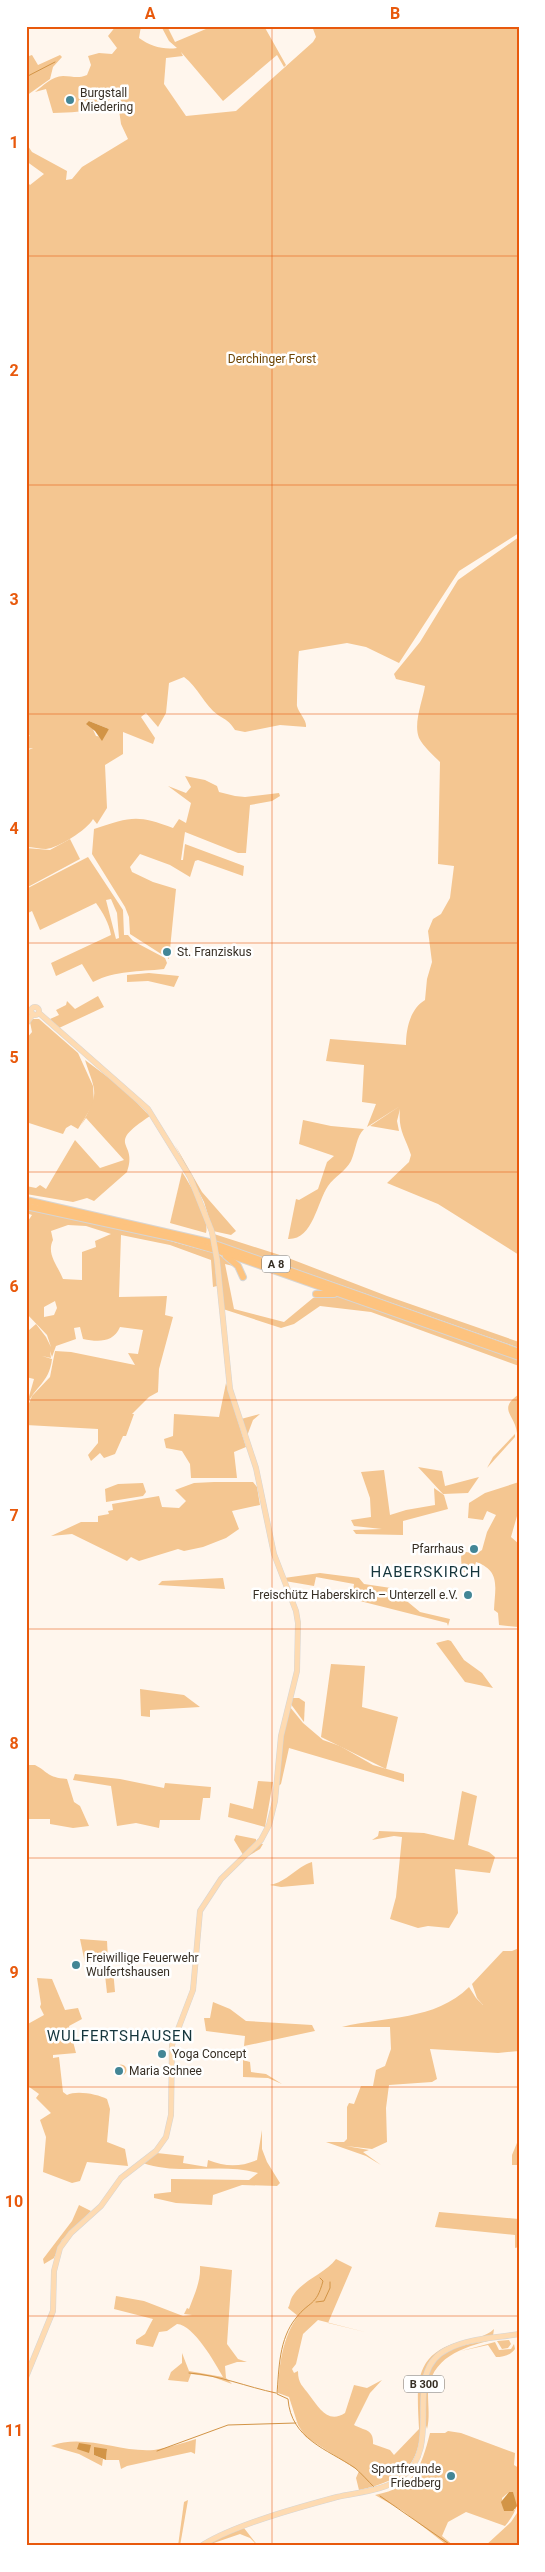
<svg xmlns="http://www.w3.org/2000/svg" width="545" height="2572" font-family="Roboto,sans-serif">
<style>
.green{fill:#f4c691;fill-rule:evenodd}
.water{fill:#d29446}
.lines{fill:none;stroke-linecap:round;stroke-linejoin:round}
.stream{stroke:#d29446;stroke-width:1}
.major-casing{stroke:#d7d5d3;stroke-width:6}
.highway-casing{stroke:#d7d5d3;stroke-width:8}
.major{stroke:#fedbb2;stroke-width:5}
.highway{stroke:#fdc37f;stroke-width:6}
.major-bridge-casing{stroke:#d7d5d3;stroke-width:6;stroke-linecap:butt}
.major-bridge{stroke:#fedbb2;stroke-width:5}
.grid{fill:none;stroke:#e8590c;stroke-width:1;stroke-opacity:0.55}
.poi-dot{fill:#438696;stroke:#fff;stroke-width:2}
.labels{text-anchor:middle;stroke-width:5;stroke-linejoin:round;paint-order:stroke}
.shield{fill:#fff;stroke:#736d66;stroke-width:1}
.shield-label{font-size:11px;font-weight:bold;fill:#372f25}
.poi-label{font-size:12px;fill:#372f25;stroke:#fff;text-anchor:start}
.park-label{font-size:12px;fill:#6f4605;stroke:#fff}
.quarter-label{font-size:15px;letter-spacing:1px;fill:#15363d;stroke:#fff}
.neatline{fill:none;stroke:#e8590c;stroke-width:2}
.grid-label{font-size:16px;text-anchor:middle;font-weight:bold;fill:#e8590c}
</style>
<rect width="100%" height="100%" fill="#fff6ed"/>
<g class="green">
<path d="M116 26H141L139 38C150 46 163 50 177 48L169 41 161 26H167L178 48 175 42 213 26H264L286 65 284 67 277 55 223 101 181 52 183 56 166 58 164 84 186 116 236 111 313 42 316 37 312 26H519V533L459 571 399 663 366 647 347 643 299 651C298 654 297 702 297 706 299 714 307 720 306 727L280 725 245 732 235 730C229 721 226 720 218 715 204 705 198 687 184 677L169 683 166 713 158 727 146 713 141 717 155 738 153 744 123 732V754L105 765 107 808 97 824 93 819C87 830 58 848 46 849 40 849 33 847 26 847V751L33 748 26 749V737L30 736 26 732V181L30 185 44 174 26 161V143L32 152 67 171 66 180 72 179 82 167 128 139 121 124 118 103 129 88 128 84C99 111 92 112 53 113L46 89 35 92C43 86 52 76 63 76 73 76 77 79 87 75L91 65 88 56 99 53 112 54 117 48 108 36ZM89 721 109 729 102 737 96 736Z"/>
<polygon points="32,55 38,65 60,55 62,57 53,67 50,79 26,96 26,57"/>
<path d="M519 537V1255L438 1204 387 1183 409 1162 411 1155C405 1136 398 1131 400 1109L397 1121 399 1131 370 1126 400 1106 367 1127 376 1104 362 1102 364 1065 326 1061 330 1039 406 1045C406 1029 410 1009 425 1000L427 979 432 962 428 931 433 919 441 914 450 898 454 866 438 864 440 762C433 755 423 746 419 738 413 723 423 700 425 686L396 679 394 674 420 642 458 580Z"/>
<path d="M185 776 205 780 217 786 219 792 235 796 245 797 279 793 280 796 272 801 250 805 246 853H238L185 832 181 860H183L185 844 244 866 243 876 198 860 195 861 190 877 170 865 140 854 130 867 132 872 153 882 176 889 169 959 130 934 129 917 125 907 92 854 94 829C130 817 137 814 173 828L179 819 186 823 191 803 168 786 186 793 191 787Z"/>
<polygon points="70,839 80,859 26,888 26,848 50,850"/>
<path d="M88 857 123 910 124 935H128L133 941 165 958 167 963 164 969C138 972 117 970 93 982L82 964 56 976 51 963 111 935C109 923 103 913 96 903L40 930 32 911 26 914V889ZM111 899 117 913 119 938 116 939 106 900Z"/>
<polygon points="149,973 179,976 174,987 148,981 127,982 127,975"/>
<polygon points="98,996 104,1007 59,1028 50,1019 59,1015 56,1010 66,1005 67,1001 75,1009"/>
<polygon points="33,1019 39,1019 78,1053 93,1086 94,1103 78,1129 71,1125 66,1128 63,1134 29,1123 26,1133 26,1039 32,1032 30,1022"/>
<path d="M85 1060 121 1087 150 1116C103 1147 139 1140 127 1172L94 1201 87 1198 73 1202 26 1194V1186L36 1188 40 1185 46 1189 75 1140 100 1168 124 1160 86 1118 81 1125C100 1092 96 1094 85 1060Z"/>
<path d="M303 1120 331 1126 364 1129C356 1137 356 1150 351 1161 346 1171 334 1177 328 1186 317 1202 313 1240 288 1239L296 1199 299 1200 318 1189 327 1162 334 1156 299 1144Z"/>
<polygon points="175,1145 202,1192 236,1231 231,1235 213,1231 204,1202"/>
<path d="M182 1172C190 1184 210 1220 206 1233L170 1223Z"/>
<path d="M26 1209 163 1239 214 1253 217 1286 213 1287 211 1260 170 1245 121 1235 119 1297 167 1296 165 1315 173 1317 159 1369 158 1392 149 1397 132 1414H134L126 1436H123L115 1454 104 1458 100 1453 91 1461 88 1455 98 1443V1429L26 1425V1411L32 1396 50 1377 55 1351 71 1352 135 1365 128 1353 138 1354 143 1330 120 1327C113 1343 98 1342 83 1339L80 1327 74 1328 76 1339 56 1346 52 1357 50 1351 51 1358 42 1356 52 1359C49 1384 35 1385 26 1407L34 1379 26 1377V1329L28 1331 36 1324 46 1337 51 1347 47 1335 26 1313V1224L32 1215 26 1213ZM68 1225 86 1226 111 1234 95 1241 96 1247 82 1252V1280L63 1279C58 1266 46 1254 53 1240L51 1231ZM55 1301 57 1308 54 1315 44 1317V1307Z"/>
<polygon points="214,1234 283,1256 387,1296 519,1342 519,1348 216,1241"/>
<polygon points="218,1254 237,1267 225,1264 234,1309 284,1322 313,1298 332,1294 519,1360 519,1366 371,1312 320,1306 294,1324 281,1328 223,1309"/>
<polygon points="226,1383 246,1447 234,1452 237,1478 191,1478 190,1464 182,1451 166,1448 164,1439 173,1436 174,1414 219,1417"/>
<path d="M519 1394V1432L517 1433C515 1414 497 1410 519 1394Z"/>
<polygon points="260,1414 253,1420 247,1436 241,1419"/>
<polygon points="515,1434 515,1437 487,1468 493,1457"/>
<polygon points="418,1467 442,1471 445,1486 479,1477 468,1493 443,1494"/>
<polygon points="384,1470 390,1515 406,1510 435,1505 434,1488 444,1495 448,1509 403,1521 403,1535 356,1534 353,1530 382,1529 354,1526 351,1520 371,1517 370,1498 361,1472"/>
<polygon points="214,1482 253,1482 257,1487 260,1505 232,1511 239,1529 226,1538 203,1547 184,1551 178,1549 139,1561 131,1557 127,1561 72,1534 51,1536 81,1522 98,1522 98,1516 109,1514 108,1511 113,1510 112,1504 159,1496 162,1507 179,1508 186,1501 175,1490 194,1483"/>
<path d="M519 1482V1509L511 1537 519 1544 518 1627 499 1625 498 1613 494 1610C495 1587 501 1571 476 1562L473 1573 462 1572C462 1564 460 1558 462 1551L476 1554 482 1550 487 1532 496 1515 487 1511 483 1520 468 1518 469 1503 485 1493Z"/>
<polygon points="143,1483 146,1492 143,1496 106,1502 105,1489 118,1484"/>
<polygon points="320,1573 359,1578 364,1584 391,1588 420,1612 450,1619 448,1626 447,1623 352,1599 354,1584 316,1577 314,1586 285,1581 284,1578"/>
<polygon points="223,1578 225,1589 158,1585 162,1581"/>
<polygon points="448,1640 451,1641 464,1660 482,1673 493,1688 465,1682 436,1643"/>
<polygon points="331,1664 365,1666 362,1707 398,1717 386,1769 321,1737"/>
<polygon points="140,1689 184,1695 200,1707 150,1710 150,1717 141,1716"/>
<polygon points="292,1698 299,1698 305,1702 304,1722 290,1703"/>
<polygon points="290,1707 303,1723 323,1740 340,1746 373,1765 404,1774 404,1782 289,1748 281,1784 277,1787 281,1746"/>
<path d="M26 1765H35C50 1773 46 1777 67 1779L74 1802 80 1806 89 1826 73 1828 50 1824V1819H26Z"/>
<polygon points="75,1774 120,1779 164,1788 165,1783 211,1787 210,1798 203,1798 200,1820 160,1820 159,1828 136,1823 117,1826 111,1786 73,1780"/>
<polygon points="258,1781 273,1782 265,1827 228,1817 230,1803 253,1809"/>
<polygon points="462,1791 477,1796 468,1845 489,1852 495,1857 490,1873 455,1869 458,1913 449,1928 428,1926 418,1928 390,1919 396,1897 402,1837 394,1836 372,1840 378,1836 379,1831 424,1833 454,1840"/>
<polygon points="236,1835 256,1839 256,1842 263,1844 260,1849 245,1858 234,1840"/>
<path d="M312 1862 314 1884 281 1887 270 1885C287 1882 296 1867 312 1862Z"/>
<polygon points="80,1939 107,1941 108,1960 85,1963"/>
<path d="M519 1948V2051L498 2053 430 2049 437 2079 432 2082 389 2085 386 2108 387 2142 372 2149 346 2146 369 2150 363 2152 381 2165 366 2156 326 2142H344L347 2139V2107L349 2103 354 2104 361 2086H373L376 2070 385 2066 391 2049 390 2027H342C385 2016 435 2021 469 1987L476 1998 483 2005 477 1998 472 1984 503 1951H512Z"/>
<polygon points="113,1969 115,1992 107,1993 105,1975"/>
<path d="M37 1978 52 1979 65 2010 78 2008 82 2019 69 2026 76 2053 53 2055V2058L59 2057 63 2092 67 2095C76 2090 98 2094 107 2099L110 2109 107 2142 125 2149 128 2166 87 2162 80 2181 72 2183 43 2172 46 2137 40 2120 51 2113 36 2098 39 2094 28 2086 26 2087V2025L44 2015 40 2007 41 2004Z"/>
<polygon points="213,2002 230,2009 246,2021 312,2025 315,2031 244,2046 245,2036 206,2031 204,2018 210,2018"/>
<polygon points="243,2060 250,2062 251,2072 266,2074 282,2084 268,2078 243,2077"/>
<circle cx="121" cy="2070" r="5.5"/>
<path d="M262 2130V2149L267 2162 280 2183 277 2186 242 2185 213 2195 212 2205 176 2203 154 2198V2194L171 2192V2179L249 2180 258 2173C221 2162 179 2176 143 2163L157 2153 184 2156 183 2163 207 2167 208 2160C226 2167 240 2167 257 2160Z"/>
<polygon points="519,2138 517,2161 519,2165 512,2165 512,2155"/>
<polygon points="79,2205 91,2211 62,2240 54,2258 44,2264 43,2259 72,2221"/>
<polygon points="439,2212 519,2219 519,2247 515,2248 515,2235 435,2227"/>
<path d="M336 2259 352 2267 328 2323 365 2332 318 2320 303 2334 296 2364 292 2369 294 2373 298 2371C298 2384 303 2386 310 2396 319 2408 328 2424 345 2413L354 2385 367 2388 382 2380 370 2393 354 2425C365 2431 374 2429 373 2444L390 2450 394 2455 419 2429C417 2386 412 2353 463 2341 474 2338 486 2337 494 2329L493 2336C473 2340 449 2342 433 2357 424 2365 424 2377 423 2389 420 2447 426 2476 359 2490L356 2478 359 2471 306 2437 298 2425 289 2397 278 2393C279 2366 282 2338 298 2316L288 2308C290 2305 290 2300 292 2297 302 2280 325 2274 336 2259Z"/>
<path d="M200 2266 232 2270 227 2344 238 2359 247 2362H237L225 2366 226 2378 232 2384 213 2377 191 2374 188 2382 168 2380 171 2372 182 2363V2353L189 2371 223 2377C215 2363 194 2325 177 2324L167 2331 159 2332 153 2347 136 2344V2340L145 2334 153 2319 114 2309 116 2296 144 2301 183 2316 192 2315 184 2314 187 2308 189 2309C194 2295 201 2282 200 2266Z"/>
<path d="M493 2340C462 2347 430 2358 428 2394 428 2405 430 2419 427 2429 424 2421 426 2408 426 2398 425 2351 453 2346 493 2340Z"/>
<polygon points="509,2340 511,2344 508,2348 502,2349 497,2341"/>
<path d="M495 2342 499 2350 511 2349 514 2344 515 2349C511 2355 503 2357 496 2357L488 2345 461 2351Z"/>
<path d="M448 2431 461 2433 515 2453 514 2465 519 2468C519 2493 522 2506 505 2526L466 2512 448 2522 442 2536 454 2546H448L403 2511 375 2495C415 2487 421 2468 430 2433H445ZM509 2492H513L515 2510 504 2511 502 2498Z"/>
<path d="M196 2439 195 2454 191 2452 127 2466 121 2469 119 2460H106L107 2449 94 2455 103 2459 102 2466 79 2454 51 2446C84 2433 120 2453 154 2450 168 2448 182 2443 196 2439Z"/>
<polygon points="188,2500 180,2546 178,2546 184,2502"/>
<polygon points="519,2510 519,2546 485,2546 511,2522"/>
<polygon points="244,2528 258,2546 250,2538 240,2534 205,2546 219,2537"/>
</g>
<g class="water">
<polygon points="89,721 109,729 102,741 95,731 86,724"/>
<polygon points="79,2443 91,2445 89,2453 77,2449"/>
<polygon points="94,2447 107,2449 106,2460 94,2455"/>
<polygon points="509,2492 513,2492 517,2506 513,2511 504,2511 501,2502"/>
</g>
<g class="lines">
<g class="stream">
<polyline points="26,77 55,62"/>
<path d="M320 2278 323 2281C316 2307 310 2300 296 2318 279 2339 279 2368 277 2394L288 2399C291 2439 327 2449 355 2468 361 2473 368 2481 374 2487"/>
<polyline points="316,2302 324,2301 330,2288 330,2282"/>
<path d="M189 2373C219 2375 247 2387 276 2393"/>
<polyline points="157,2451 228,2425 296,2423"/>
<polyline points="380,2496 452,2546"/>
</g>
<defs>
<g id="major">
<circle cx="35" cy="1011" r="4"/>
<polyline points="39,1013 148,1109 190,1177 212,1232"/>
<polyline points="26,1024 33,1014"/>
<polyline points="26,2377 53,2311 54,2271 60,2248 71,2233 101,2206 121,2178 156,2151 166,2137 171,2115 172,2045 193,1990 200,1911 221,1879 261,1840 269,1825 275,1801 281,1736 297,1671 298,1623 296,1611 274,1554 256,1468 230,1389 217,1260"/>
<path d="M201 2546C233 2525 300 2507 337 2497 358 2492 385 2491 402 2477 446 2445 399 2372 448 2349 469 2338 496 2338 519 2334"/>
</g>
<g id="highway">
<polyline points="26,1200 209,1242 519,1352"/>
<polyline points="26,1206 174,1238 219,1251 519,1357"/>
<polyline points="226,1256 238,1266 243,1277"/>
<polyline points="316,1294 334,1294"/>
</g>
</defs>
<use href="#major" class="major-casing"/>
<use href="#highway" class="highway-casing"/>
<use href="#major" class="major"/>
<use href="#highway" class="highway"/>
<defs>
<polyline id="major-bridge" points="212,1232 217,1260"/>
</defs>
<use href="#major-bridge" class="major-bridge-casing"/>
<use href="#major-bridge" class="major-bridge"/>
</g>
<path class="grid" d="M272 26V2546M26 256H519M26 485H519M26 714H519M26 943H519M26 1172H519M26 1400H519M26 1629H519M26 1858H519M26 2087H519M26 2316H519"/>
<g class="poi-dot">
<circle cx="70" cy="100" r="5"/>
<circle cx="167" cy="952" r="5"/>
<circle cx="474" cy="1549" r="5"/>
<circle cx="468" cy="1595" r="5"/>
<circle cx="76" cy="1965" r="5"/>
<circle cx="162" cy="2054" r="5"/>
<circle cx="119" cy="2071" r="5"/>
<circle cx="451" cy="2476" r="5"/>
</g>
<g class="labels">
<g class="shield">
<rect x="262" y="1255.5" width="28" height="17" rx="4"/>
<rect x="404" y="2375.5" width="40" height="17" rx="4"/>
</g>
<g class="shield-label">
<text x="276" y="1268">A 8</text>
<text x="424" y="2388">B 300</text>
</g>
<g class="poi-label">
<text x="80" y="97">Burgstall<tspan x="80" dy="14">Miedering</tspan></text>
<text x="177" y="956">St. Franziskus</text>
<text x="464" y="1553" text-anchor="end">Pfarrhaus</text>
<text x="458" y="1599" text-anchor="end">Freischütz Haberskirch – Unterzell e.V.</text>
<text x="86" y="1962">Freiwillige Feuerwehr<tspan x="86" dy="14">Wulfertshausen</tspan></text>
<text x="172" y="2058">Yoga Concept</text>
<text x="129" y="2075">Maria Schnee</text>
<text x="441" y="2473" text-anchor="end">Sportfreunde<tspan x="441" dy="14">Friedberg</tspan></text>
</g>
<g class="park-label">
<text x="272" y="363">Derchinger Forst</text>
</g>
<g class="quarter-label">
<text x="426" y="1577">HABERSKIRCH</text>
<text x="120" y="2041">WULFERTSHAUSEN</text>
</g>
</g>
<rect width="545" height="2572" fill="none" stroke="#ffffff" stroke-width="55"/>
<rect x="28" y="28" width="490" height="2516" class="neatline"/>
<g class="grid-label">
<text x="150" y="19">A</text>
<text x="395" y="19">B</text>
<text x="14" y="148">1</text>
<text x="14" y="376">2</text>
<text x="14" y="605">3</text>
<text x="14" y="834">4</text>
<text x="14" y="1063">5</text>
<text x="14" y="1292">6</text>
<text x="14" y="1521">7</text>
<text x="14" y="1749">8</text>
<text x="14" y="1978">9</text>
<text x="14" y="2207">10</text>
<text x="14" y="2436">11</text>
</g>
</svg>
